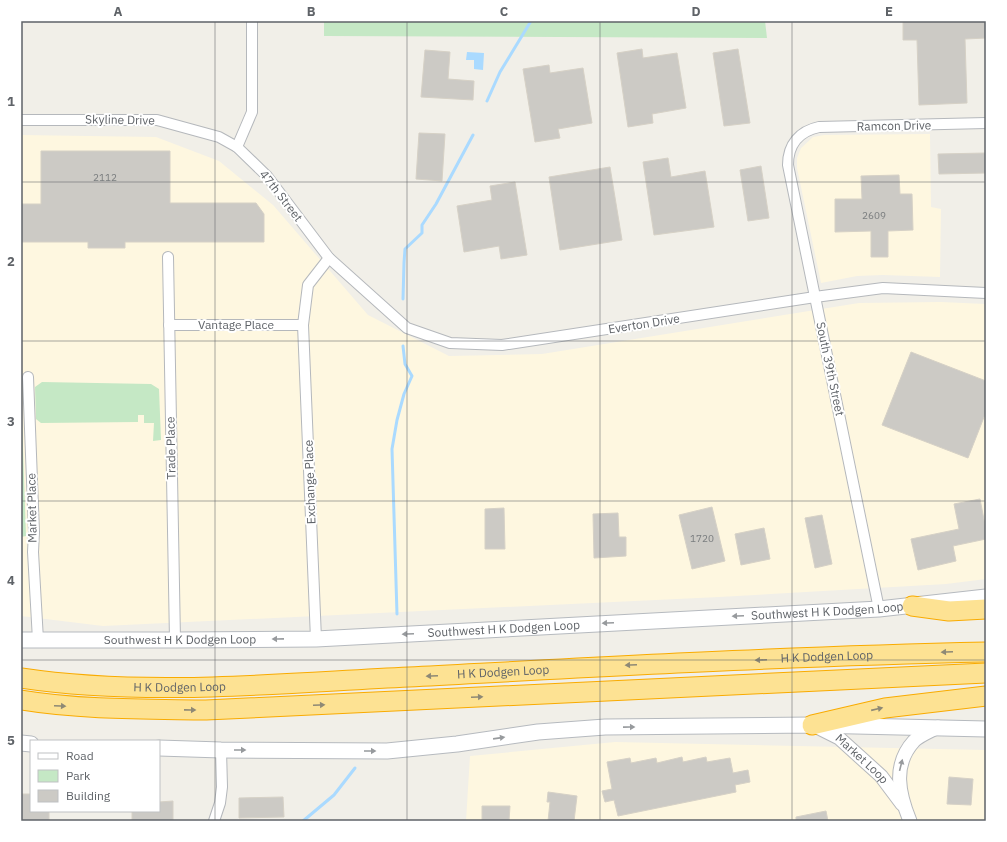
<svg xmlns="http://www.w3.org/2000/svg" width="1007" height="842" font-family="'IBM Plex Sans',sans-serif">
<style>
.commercial{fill:#fef7e0}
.green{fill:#c5e8c5}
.water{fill:#aadaff}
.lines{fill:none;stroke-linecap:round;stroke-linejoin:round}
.stream{stroke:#aadaff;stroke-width:3}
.building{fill:#cccac5;stroke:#d6d1c6}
.minor-casing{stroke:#b5b8bc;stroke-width:12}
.tertiary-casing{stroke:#b5b8bc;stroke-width:15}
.secondary-casing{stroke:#b6babf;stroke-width:17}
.motorway-casing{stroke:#f9ab00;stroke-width:21}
.minor{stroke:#fff;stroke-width:10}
.tertiary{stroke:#fff;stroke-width:13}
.secondary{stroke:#fff;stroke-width:15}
.motorway{stroke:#fde293;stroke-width:19}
.oneway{fill:#979a9d}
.oneway2{fill:#8e8975}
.grid{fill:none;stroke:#5f6368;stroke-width:1;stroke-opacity:0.55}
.labels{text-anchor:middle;stroke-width:4;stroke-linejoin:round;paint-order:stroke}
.number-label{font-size:10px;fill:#7a7d7f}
.street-label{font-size:12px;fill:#5f6368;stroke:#fff}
.neatline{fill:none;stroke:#5f6368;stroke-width:1.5}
.grid-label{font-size:13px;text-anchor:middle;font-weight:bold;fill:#5f6368}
</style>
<rect width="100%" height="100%" fill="#f1efe8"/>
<g class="commercial">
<polygon points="930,134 931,207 941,209 940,277 883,275 857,276 821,283 797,168 797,158 801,148 813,137 824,135"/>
<polygon points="21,135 156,137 219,161 273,205 368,315 449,356 542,354 859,303 941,302 986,304 986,579 946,584 719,597 103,626 21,616"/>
<polygon points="615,742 986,750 986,821 466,821 470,756"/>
</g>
<g class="green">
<polygon points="324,21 765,21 767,38 324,36"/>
<polygon points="42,382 151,384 159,389 161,440 153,441 154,423 144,423 144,415 138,415 138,422 41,423 36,419 35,387"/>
<polygon points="21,390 26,536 21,537"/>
</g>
<polygon class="water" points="467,52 484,53 483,70 474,69 474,60 466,60"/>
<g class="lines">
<g class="stream">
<polyline points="487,101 500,72 531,21"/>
<polyline points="403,299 404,263 405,249 422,233 422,225 436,204 473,135"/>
<polyline points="397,614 392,449 397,420 404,394 412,376 405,364 403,346"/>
<polyline points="303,821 334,795 355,768"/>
</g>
</g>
<g class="building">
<polygon points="903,21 986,21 986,38 965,39 967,103 919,105 917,40 903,40"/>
<polygon points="642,49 643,58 677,53 686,108 652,114 653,123 628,127 617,53"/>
<polygon points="738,49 750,123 724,126 713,53"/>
<polygon points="425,50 450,52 448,79 474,81 473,100 421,97"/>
<polygon points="549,65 550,73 583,68 592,123 558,129 560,138 535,142 523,69"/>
<polygon points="419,133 445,134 442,181 416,179"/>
<polygon points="41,151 170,151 170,203 256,203 264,214 264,242 125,242 125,248 88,248 88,242 21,242 21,204 41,204"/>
<polygon points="986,153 986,173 939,174 938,154"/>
<polygon points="668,158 671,177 705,171 714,227 654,235 643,162"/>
<polygon points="761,166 769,218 748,221 740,170"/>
<polygon points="610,167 622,240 560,250 549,177"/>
<polygon points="899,175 900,194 912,194 913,230 888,231 888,257 871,257 871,231 835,232 835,199 862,199 861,176"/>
<polygon points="515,182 527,255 501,259 499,246 464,252 457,206 492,200 490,186"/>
<polygon points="911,352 986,381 986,412 968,458 882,425"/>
<polygon points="980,499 986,530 986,539 953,546 956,561 918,570 911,539 959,529 954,504"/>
<polygon points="712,507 725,561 692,569 679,515"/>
<polygon points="504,508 505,549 485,549 485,509"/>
<polygon points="618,513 619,537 626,537 626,556 594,558 593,514"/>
<polygon points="822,515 832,564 815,568 805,518"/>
<polygon points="764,528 770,559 741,565 735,534"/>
<polygon points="682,757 683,762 706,757 707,762 730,758 733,773 748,770 750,782 735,785 736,792 618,816 614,800 605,802 602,791 612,789 607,762 630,758 631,763 656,758 657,763"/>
<polygon points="949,777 973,779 971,805 947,804"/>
<polygon points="548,792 577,796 574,821 548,821 550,802 547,802"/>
<polygon points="21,794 31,794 31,811 49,811 49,821 21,821"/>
<polygon points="283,797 284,817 239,818 239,798"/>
<polygon points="173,801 173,821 132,821 132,811 159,811 159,802"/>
<polygon points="482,806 510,806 509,821 482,821"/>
<polygon points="826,811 828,821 796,821 796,817"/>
</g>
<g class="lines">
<defs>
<g id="minor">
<polyline points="21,120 157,120 219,137 237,147 267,176 329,258 407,328 450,343 502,345 815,297 883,288 986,293"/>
<polyline points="237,147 252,112 252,21"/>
<polyline points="168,257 175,640"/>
<polyline points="169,325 303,325"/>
<polyline points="28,377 34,532 33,552 38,640"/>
<path d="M879 609 788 165C788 144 800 131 819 127L986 123"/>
<polyline points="316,639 303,325 308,285 329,258"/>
<polyline points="214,821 220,803 222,787 221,750"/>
</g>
<g id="tertiary">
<path id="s1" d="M813 725 839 738 881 776 902 804"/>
<path d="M910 821C899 794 892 765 914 741 920 735 931 731 938 727"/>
</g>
<g id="secondary">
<path id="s2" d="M21 640H175L316 639 879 609 986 597"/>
<polyline points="21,743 31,744"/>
<polyline points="159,748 221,750 387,751 457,744 538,732 605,727 812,725 986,729"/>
</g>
<g id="motorway">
<polyline points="912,606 949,611 986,609"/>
<path id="s3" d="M21 678C148 697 281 683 409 677 601 667 793 656 986 652"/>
<path d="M21 700C82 710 145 709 206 710L986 673"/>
<polyline points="812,725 885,708 986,696"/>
</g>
</defs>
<use href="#minor" class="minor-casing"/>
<use href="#tertiary" class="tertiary-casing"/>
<use href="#secondary" class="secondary-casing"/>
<use href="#motorway" class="motorway-casing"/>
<use href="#minor" class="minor"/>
<use href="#tertiary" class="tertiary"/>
<use href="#secondary" class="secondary"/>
<use href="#motorway" class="motorway"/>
</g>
<defs><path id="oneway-solid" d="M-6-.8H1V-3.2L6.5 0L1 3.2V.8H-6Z"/></defs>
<g class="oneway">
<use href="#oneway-solid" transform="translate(738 616) rotate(177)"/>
<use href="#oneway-solid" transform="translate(608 623) rotate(177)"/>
<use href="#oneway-solid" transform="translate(408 634) rotate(177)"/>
<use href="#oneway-solid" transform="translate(278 639) rotate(179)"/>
<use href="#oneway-solid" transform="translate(629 727) rotate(-1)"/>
<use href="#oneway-solid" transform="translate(499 738) rotate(-8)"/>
<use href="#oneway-solid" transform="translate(240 750)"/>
<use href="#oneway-solid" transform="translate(370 751)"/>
<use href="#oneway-solid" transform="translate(901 765) rotate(-76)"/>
</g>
<g class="oneway2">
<use href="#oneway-solid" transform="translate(947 652) rotate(178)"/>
<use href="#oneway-solid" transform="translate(761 660) rotate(178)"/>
<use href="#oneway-solid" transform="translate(631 665) rotate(177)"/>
<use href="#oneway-solid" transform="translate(432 676) rotate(177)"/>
<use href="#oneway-solid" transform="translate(477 697) rotate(-3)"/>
<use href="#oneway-solid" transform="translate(319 705) rotate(-3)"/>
<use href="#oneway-solid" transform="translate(60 706) rotate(3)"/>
<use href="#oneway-solid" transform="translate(877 709) rotate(-13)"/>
<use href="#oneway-solid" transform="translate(190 710) rotate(1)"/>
</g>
<path class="grid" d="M215 21V821M407 21V821M600 21V821M792 21V821M21 182H986M21 341H986M21 501H986M21 660H986"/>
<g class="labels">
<g class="number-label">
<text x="105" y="181">2112</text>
<text x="874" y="219">2609</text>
<text x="702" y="542">1720</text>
</g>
<g class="street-label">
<text transform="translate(120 120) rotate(1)" y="4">Skyline Drive</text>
<text transform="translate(894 126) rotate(-1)" y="4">Ramcon Drive</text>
<text transform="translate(281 196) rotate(52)" y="4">47th Street</text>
<text transform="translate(644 324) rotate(-9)" y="4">Everton Drive</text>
<text x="236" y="329">Vantage Place</text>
<text transform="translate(830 369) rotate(78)" y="4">South 39th Street</text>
<text transform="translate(171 448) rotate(-91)" y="4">Trade Place</text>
<text transform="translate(310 482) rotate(-92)" y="4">Exchange Place</text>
<text transform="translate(32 508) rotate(-91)" y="4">Market Place</text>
<text dy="4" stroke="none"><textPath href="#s2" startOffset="807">Southwest H K Dodgen Loop</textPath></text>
<text dy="4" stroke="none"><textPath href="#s2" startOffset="483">Southwest H K Dodgen Loop</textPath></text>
<text dy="4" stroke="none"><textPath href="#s2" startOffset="159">Southwest H K Dodgen Loop</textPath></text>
<text dy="4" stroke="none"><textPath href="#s3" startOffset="807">H K Dodgen Loop</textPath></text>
<text dy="4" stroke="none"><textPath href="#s3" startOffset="483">H K Dodgen Loop</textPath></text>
<text dy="4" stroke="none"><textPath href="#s3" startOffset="159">H K Dodgen Loop</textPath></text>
<text dy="4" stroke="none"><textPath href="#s1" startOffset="60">Market Loop</textPath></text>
</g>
</g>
<rect width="1007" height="842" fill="none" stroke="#ffffff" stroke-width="44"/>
<rect x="30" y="740" width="130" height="72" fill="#ffffff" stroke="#bfc1c3"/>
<rect x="38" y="753" width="20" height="6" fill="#ffffff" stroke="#bfc1c3"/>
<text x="66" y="760" font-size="12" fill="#5f6368">Road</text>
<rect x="38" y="770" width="20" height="12" fill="#c5e8c5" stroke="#bfc1c3"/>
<text x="66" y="780" font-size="12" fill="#5f6368">Park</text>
<rect x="38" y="790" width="20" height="12" fill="#cccac5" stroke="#bfc1c3"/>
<text x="66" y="800" font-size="12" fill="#5f6368">Building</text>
<rect x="22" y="22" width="963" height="798" class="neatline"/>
<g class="grid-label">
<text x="118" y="16">A</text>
<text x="311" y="16">B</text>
<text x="504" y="16">C</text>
<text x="696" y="16">D</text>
<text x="889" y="16">E</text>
<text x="11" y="106">1</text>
<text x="11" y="266">2</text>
<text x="11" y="426">3</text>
<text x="11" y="585">4</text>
<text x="11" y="745">5</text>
</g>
</svg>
